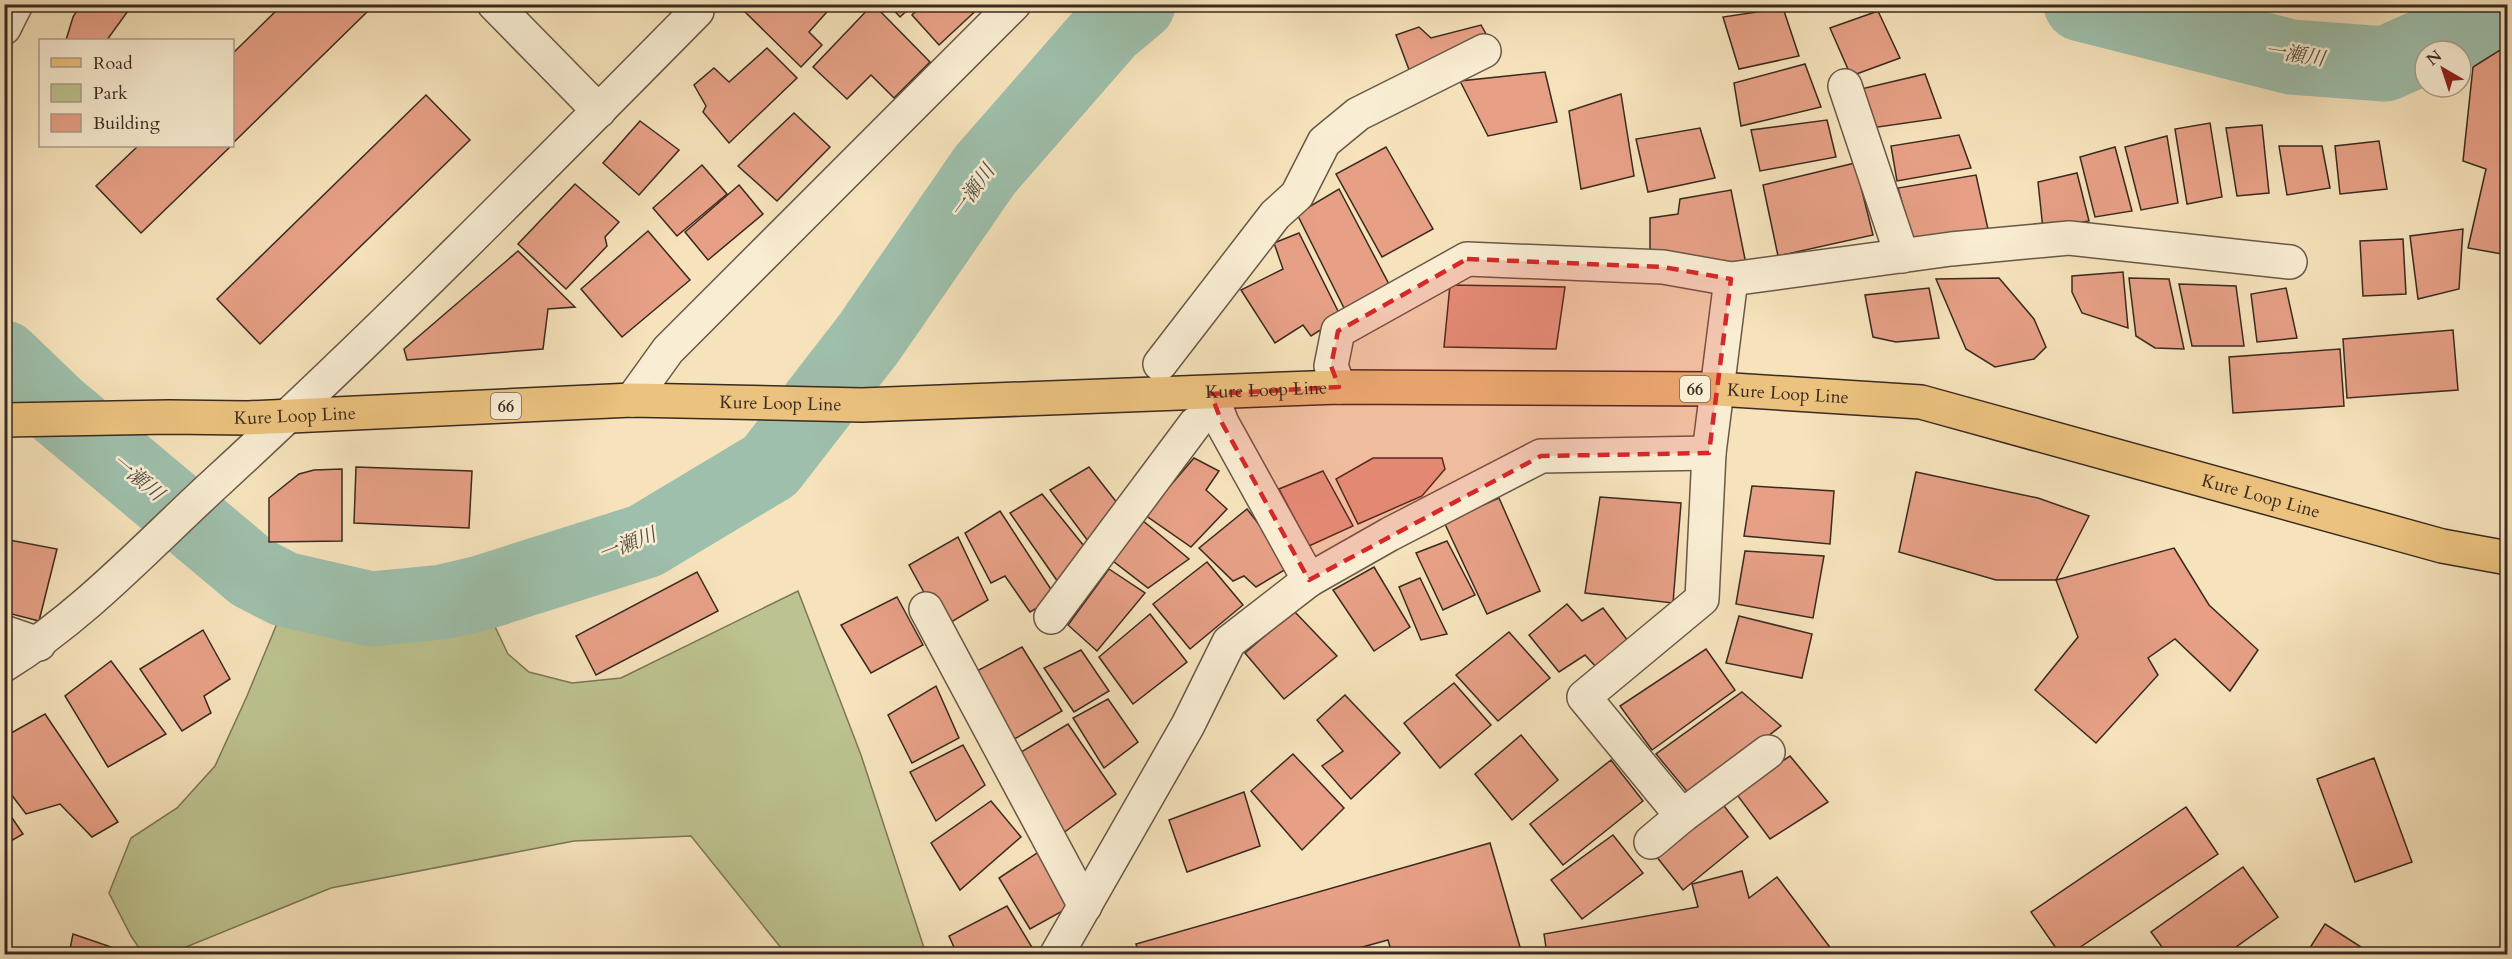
<svg xmlns="http://www.w3.org/2000/svg" width="2512" height="959" font-family="Cardo,'Noto Serif JP',serif">
<style>
.green{fill:#bdc390;stroke:#7c7658;stroke-width:1.5}
.lines{fill:none;stroke-linecap:round;stroke-linejoin:round}
.river{stroke:#9ebfab;stroke-width:75}
.building{fill:#e7a086;stroke:#3a2a1f;stroke-width:1.5}
.minor-casing{stroke:#695846;stroke-width:36}
.tertiary-casing{stroke:#695846;stroke-width:36}
.primary-casing{stroke:#3a2a1f;stroke-width:36}
.minor{stroke:#f9edd3;stroke-width:33}
.tertiary{stroke:#f9edd3;stroke-width:33}
.primary{stroke:#ebc27e;stroke-width:33}
.marked{fill:#d62828;fill-opacity:0.2;stroke:#d62828;stroke-width:4.5;stroke-dasharray:12 8;stroke-linejoin:round}
.labels{text-anchor:middle;stroke-width:5;stroke-linejoin:round;paint-order:stroke}
.shield{fill:#f9edd3;stroke:#736455;stroke-width:1.5}
.shield-label{font-size:16px;font-weight:bold;fill:#3a2a1f}
.street-label{font-size:18px;fill:#3a2a1f;stroke:#f9edd3}
.water-label{font-size:20px;font-style:italic;fill:#534f42;stroke:#f9edd3}
</style>
<rect width="100%" height="100%" fill="#f6e3bc"/>
<filter id="stains"><feTurbulence type="fractalNoise" baseFrequency=".00333" numOctaves="4"/><feColorMatrix values="0 0 0 0 .2 0 0 0 0 .09 0 0 0 0 .02 0 0 0 .5 -.17"/></filter>
<radialGradient id="worn" r=".72"><stop offset=".6" stop-color="#630" stop-opacity="0"/><stop offset="1" stop-color="#630" stop-opacity=".3"/></radialGradient>
<polygon class="green" points="798,591 861,755 926,954 786,954 691,836 574,841 331,888 169,954 143,954 131,936 109,893 131,838 177,808 215,766 247,696 281,614 304,621 370,634 458,623 488,612 508,654 529,672 572,683 621,678"/>
<g class="lines">
<g class="river">
<polyline points="2081,4 2291,57 2385,64 2465,28 2498,4"/>
<polyline points="4,358 56,408 253,573 284,589 371,609 443,602 481,593 645,541 770,466 869,338 985,170 1108,29 1138,4"/>
</g>
</g>
<g class="building">
<polygon points="81,4 133,4 107,40 66,40 73,17"/>
<polygon points="283,4 361,4 368,11 232,144 232,54"/>
<polygon points="750,4 834,4 809,32 822,45 801,67 744,11"/>
<polygon points="873,4 930,62 894,98 871,75 847,99 813,67"/>
<polygon points="888,4 914,4 900,17"/>
<polygon points="923,4 983,4 939,45 912,15"/>
<polygon points="1783,8 1799,56 1739,69 1723,17"/>
<polygon points="1878,11 1900,58 1851,76 1830,28"/>
<polygon points="1481,25 1490,41 1411,75 1396,35 1419,27 1431,38"/>
<polygon points="2508,45 2508,255 2468,248 2486,169 2463,161 2473,67"/>
<polygon points="767,48 797,78 729,143 703,112 706,106 694,85 714,68 729,82"/>
<polygon points="1805,64 1821,107 1741,126 1734,83"/>
<polygon points="1545,72 1557,122 1488,136 1460,81"/>
<polygon points="1925,74 1941,118 1871,128 1861,89"/>
<polygon points="1621,94 1634,176 1581,189 1569,111"/>
<polygon points="426,95 470,140 260,344 217,299"/>
<polygon points="794,113 830,147 777,201 738,166"/>
<polygon points="1827,120 1836,157 1760,171 1751,130"/>
<polygon points="640,121 679,150 639,195 603,163"/>
<polygon points="2210,123 2222,197 2187,204 2175,129"/>
<polygon points="2262,125 2269,193 2237,196 2226,128"/>
<polygon points="1700,128 1715,178 1648,192 1636,139"/>
<polygon points="1959,135 1971,168 1897,181 1891,146"/>
<polygon points="2167,136 2178,203 2141,210 2125,147"/>
<polygon points="2379,141 2387,189 2340,194 2335,146"/>
<polygon points="138,146 231,146 141,233 96,186"/>
<polygon points="2279,146 2322,146 2330,188 2287,195"/>
<polygon points="1386,147 1433,229 1382,257 1336,174"/>
<polygon points="2115,147 2132,211 2095,217 2080,157"/>
<polygon points="1855,163 1873,235 1778,256 1763,185"/>
<polygon points="702,165 727,194 677,236 653,208"/>
<polygon points="2077,173 2089,221 2043,229 2038,182"/>
<polygon points="1976,175 1988,229 1912,238 1898,188"/>
<polygon points="575,184 619,222 605,237 607,246 566,289 518,244"/>
<polygon points="739,185 763,214 708,260 685,232"/>
<polygon points="1339,189 1391,288 1344,308 1297,214"/>
<polygon points="1731,190 1746,264 1650,256 1650,218 1678,214 1680,199"/>
<polygon points="2463,229 2459,289 2418,299 2410,236"/>
<polygon points="648,231 690,280 622,337 581,289"/>
<polygon points="1299,233 1341,317 1311,336 1303,325 1275,343 1241,290 1283,269 1274,243"/>
<polygon points="2403,239 2406,294 2363,296 2360,241"/>
<polygon points="518,251 575,307 548,309 543,349 407,360 404,349"/>
<polygon points="2123,272 2128,328 2082,313 2072,292 2072,276"/>
<polygon points="1999,278 2034,319 2046,347 2034,359 1995,367 1966,349 1936,279"/>
<polygon points="2129,278 2169,279 2184,349 2155,348 2136,336"/>
<polygon points="2179,284 2236,286 2244,346 2192,346"/>
<polygon points="1450,285 1565,287 1556,349 1444,347"/>
<polygon points="1929,288 1939,338 1896,342 1873,337 1865,295"/>
<polygon points="2286,288 2297,338 2257,342 2251,294"/>
<polygon points="2453,330 2458,390 2347,398 2343,339"/>
<polygon points="2340,349 2344,406 2233,413 2229,357"/>
<polygon points="1194,458 1219,471 1206,490 1227,509 1191,547 1145,515"/>
<polygon points="1373,458 1442,458 1445,469 1422,496 1358,524 1336,479"/>
<polygon points="356,467 472,471 469,528 354,523"/>
<polygon points="1089,467 1118,504 1088,541 1050,490"/>
<polygon points="342,469 342,541 269,542 269,498 299,474 314,470"/>
<polygon points="1323,471 1353,526 1309,546 1279,489"/>
<polygon points="1916,472 2038,498 2089,516 2056,580 1996,580 1899,552"/>
<polygon points="1752,486 1834,491 1830,544 1744,536"/>
<polygon points="1042,494 1088,551 1058,582 1010,513"/>
<polygon points="1600,497 1681,503 1673,603 1585,593"/>
<polygon points="1499,498 1540,591 1487,614 1444,522"/>
<polygon points="1247,509 1291,566 1256,587 1244,576 1233,581 1199,548"/>
<polygon points="1000,511 1056,597 1030,612 1005,576 991,583 965,533"/>
<polygon points="1142,520 1189,559 1148,588 1113,561"/>
<polygon points="958,537 988,600 943,627 909,565"/>
<polygon points="4,539 57,549 39,621 4,612"/>
<polygon points="1447,541 1475,595 1443,610 1416,553"/>
<polygon points="2174,548 2209,605 2258,650 2230,691 2175,639 2148,658 2158,675 2096,743 2035,690 2078,637 2056,580"/>
<polygon points="1745,551 1824,556 1813,618 1736,604"/>
<polygon points="1207,562 1243,605 1190,649 1153,604"/>
<polygon points="1374,567 1410,627 1374,651 1333,590"/>
<polygon points="1109,569 1145,593 1097,651 1068,625"/>
<polygon points="697,572 718,611 596,675 576,636"/>
<polygon points="1420,578 1447,634 1421,640 1399,587"/>
<polygon points="897,597 923,645 871,673 841,625"/>
<polygon points="1567,604 1582,621 1603,608 1628,641 1597,668 1585,655 1559,672 1529,635"/>
<polygon points="1294,611 1337,656 1284,699 1245,653"/>
<polygon points="1150,614 1187,662 1133,704 1099,657"/>
<polygon points="1739,616 1812,634 1802,678 1726,663"/>
<polygon points="203,630 230,679 204,696 211,713 182,731 140,669"/>
<polygon points="1509,632 1550,678 1498,721 1456,675"/>
<polygon points="1022,647 1062,711 1011,741 975,672"/>
<polygon points="1706,649 1735,690 1652,750 1620,706"/>
<polygon points="1081,650 1109,691 1074,712 1044,668"/>
<polygon points="111,661 166,734 108,767 65,696"/>
<polygon points="1454,683 1491,725 1440,768 1404,723"/>
<polygon points="936,686 959,738 912,763 888,715"/>
<polygon points="1742,692 1781,726 1691,796 1656,754"/>
<polygon points="1345,695 1400,753 1351,799 1322,766 1343,751 1317,720"/>
<polygon points="1108,699 1138,742 1104,768 1073,718"/>
<polygon points="45,714 118,822 92,837 60,804 26,814 4,785 4,737"/>
<polygon points="1068,724 1116,794 1062,834 1016,755"/>
<polygon points="1521,735 1558,780 1512,820 1475,774"/>
<polygon points="963,745 985,785 936,821 910,772"/>
<polygon points="1293,754 1344,808 1302,850 1251,791"/>
<polygon points="1790,756 1828,802 1770,839 1735,792"/>
<polygon points="2374,758 2412,862 2355,882 2317,779"/>
<polygon points="1611,760 1643,801 1563,865 1530,824"/>
<polygon points="1244,792 1260,846 1187,872 1169,820"/>
<polygon points="991,801 1021,837 960,890 931,843"/>
<polygon points="1721,802 1748,837 1683,890 1656,856"/>
<polygon points="4,806 23,834 4,845"/>
<polygon points="2186,807 2218,854 2070,954 2060,954 2031,912"/>
<polygon points="1613,835 1643,873 1582,919 1551,880"/>
<polygon points="1490,843 1522,954 1392,954 1388,940 1337,954 1139,954 1136,944"/>
<polygon points="1040,851 1068,908 1030,929 999,878"/>
<polygon points="2243,867 2278,917 2226,954 2167,954 2151,932"/>
<polygon points="1742,871 1749,898 1777,877 1835,954 1547,954 1544,934 1698,907 1692,884"/>
<polygon points="1007,906 1036,954 957,954 949,936"/>
<polygon points="2325,924 2372,954 2306,954"/>
<polygon points="73,934 114,948 113,954 69,954"/>
</g>
<g class="lines">
<defs>
<g id="minor">
<polyline points="494,4 599,111"/>
<polyline points="4,28 16,4"/>
<polyline points="1845,86 1902,256"/>
<polyline points="1731,279 1709,453 1702,599 1584,697 1682,816 1768,752"/>
<polyline points="1160,364 1275,215 1297,195 1324,142 1358,114 1484,51"/>
<polyline points="1339,387 1331,366 1338,331 1467,259 1663,267 1731,279 1951,249 2069,238 2290,262"/>
<polyline points="1211,394 1222,423 1309,580"/>
<polyline points="632,400 668,350 1014,4"/>
<polyline points="926,609 1085,906"/>
<polyline points="1051,617 1195,424"/>
<polyline points="4,632 39,644"/>
<polyline points="1651,842 1682,816"/>
<polyline points="1057,954 1188,725 1229,642 1309,580 1390,534 1541,456 1709,453"/>
</g>
<path id="tertiary" d="M4 665C85 615 149 544 218 481 383 329 540 170 697 11L691 4"/>
<g id="primary">
<path id="s1" d="M4 420 169 417 247 418 632 400 862 405 1339 387 1717 389 1921 402 2442 546 2508 558"/>
</g>
</defs>
<use href="#minor" class="minor-casing"/>
<use href="#tertiary" class="tertiary-casing"/>
<use href="#primary" class="primary-casing"/>
<use href="#minor" class="minor"/>
<use href="#tertiary" class="tertiary"/>
<use href="#primary" class="primary"/>
</g>
<path class="marked" d="M1467 259 1663 267 1731 279 1709 453 1541 456 1309 580 1222 423 1211 394 1339 387 1331 366 1338 331Z"/>
<g class="labels">
<g class="shield">
<rect x="1680" y="376" width="30" height="26" rx="4.5"/>
<rect x="491" y="393" width="30" height="26" rx="4.5"/>
</g>
<g class="shield-label">
<text x="1695" y="395">66</text>
<text x="506" y="412">66</text>
</g>
<g class="street-label">
<text dy="6" stroke="none"><textPath href="#s1" startOffset="1263">Kure Loop Line</textPath></text>
<text dy="6" stroke="none"><textPath href="#s1" startOffset="1785">Kure Loop Line</textPath></text>
<text dy="6" stroke="none"><textPath href="#s1" startOffset="777">Kure Loop Line</textPath></text>
<text dy="6" stroke="none"><textPath href="#s1" startOffset="291">Kure Loop Line</textPath></text>
<text dy="6" stroke="none"><textPath href="#s1" startOffset="2271">Kure Loop Line</textPath></text>
</g>
<g class="water-label">
<text transform="translate(2295 54) rotate(9)" y="7">一瀬川</text>
<text transform="translate(972 191) rotate(-54)" y="7">一瀬川</text>
<text transform="translate(138 477) rotate(40)" y="7">一瀬川</text>
<text transform="translate(627 544) rotate(-21)" y="7">一瀬川</text>
</g>
</g>
<rect width="2512" height="959" fill="none" stroke="#f6e3bc" stroke-width="24"/>
<rect x="6" y="6" width="2500" height="947" fill="none" stroke="#3a2a1f" stroke-width="3"/>
<rect x="12" y="12" width="2488" height="935" fill="none" stroke="#3a2a1f" stroke-width="1.5"/>
<rect x="39" y="39" width="195" height="108" fill="#f9edd3" stroke="#ad9f8b" stroke-width="1.5"/>
<rect x="51" y="58" width="30" height="9" fill="#ebc27e" stroke="#ad9f8b" stroke-width="1.5"/>
<text x="93" y="69" font-size="18" fill="#3a2a1f">Road</text>
<rect x="51" y="84" width="30" height="18" fill="#bdc390" stroke="#ad9f8b" stroke-width="1.5"/>
<text x="93" y="99" font-size="18" fill="#3a2a1f">Park</text>
<rect x="51" y="114" width="30" height="18" fill="#e7a086" stroke="#ad9f8b" stroke-width="1.5"/>
<text x="93" y="129" font-size="18" fill="#3a2a1f">Building</text>
<g transform="translate(2443 69) rotate(321)"><circle r="28" fill="#f9edd3" stroke="#ad9f8b" stroke-width="1.5"/>
<path d="M0-4.5L10 22L0 15L-10 22Z" fill="#8f2418"/>
<text y="-9" font-size="16" font-weight="bold" text-anchor="middle" fill="#3a2a1f">N</text>
</g>
<rect width="100%" height="100%" filter="url(#stains)"/>
<rect width="100%" height="100%" fill="url(#worn)"/>
</svg>
